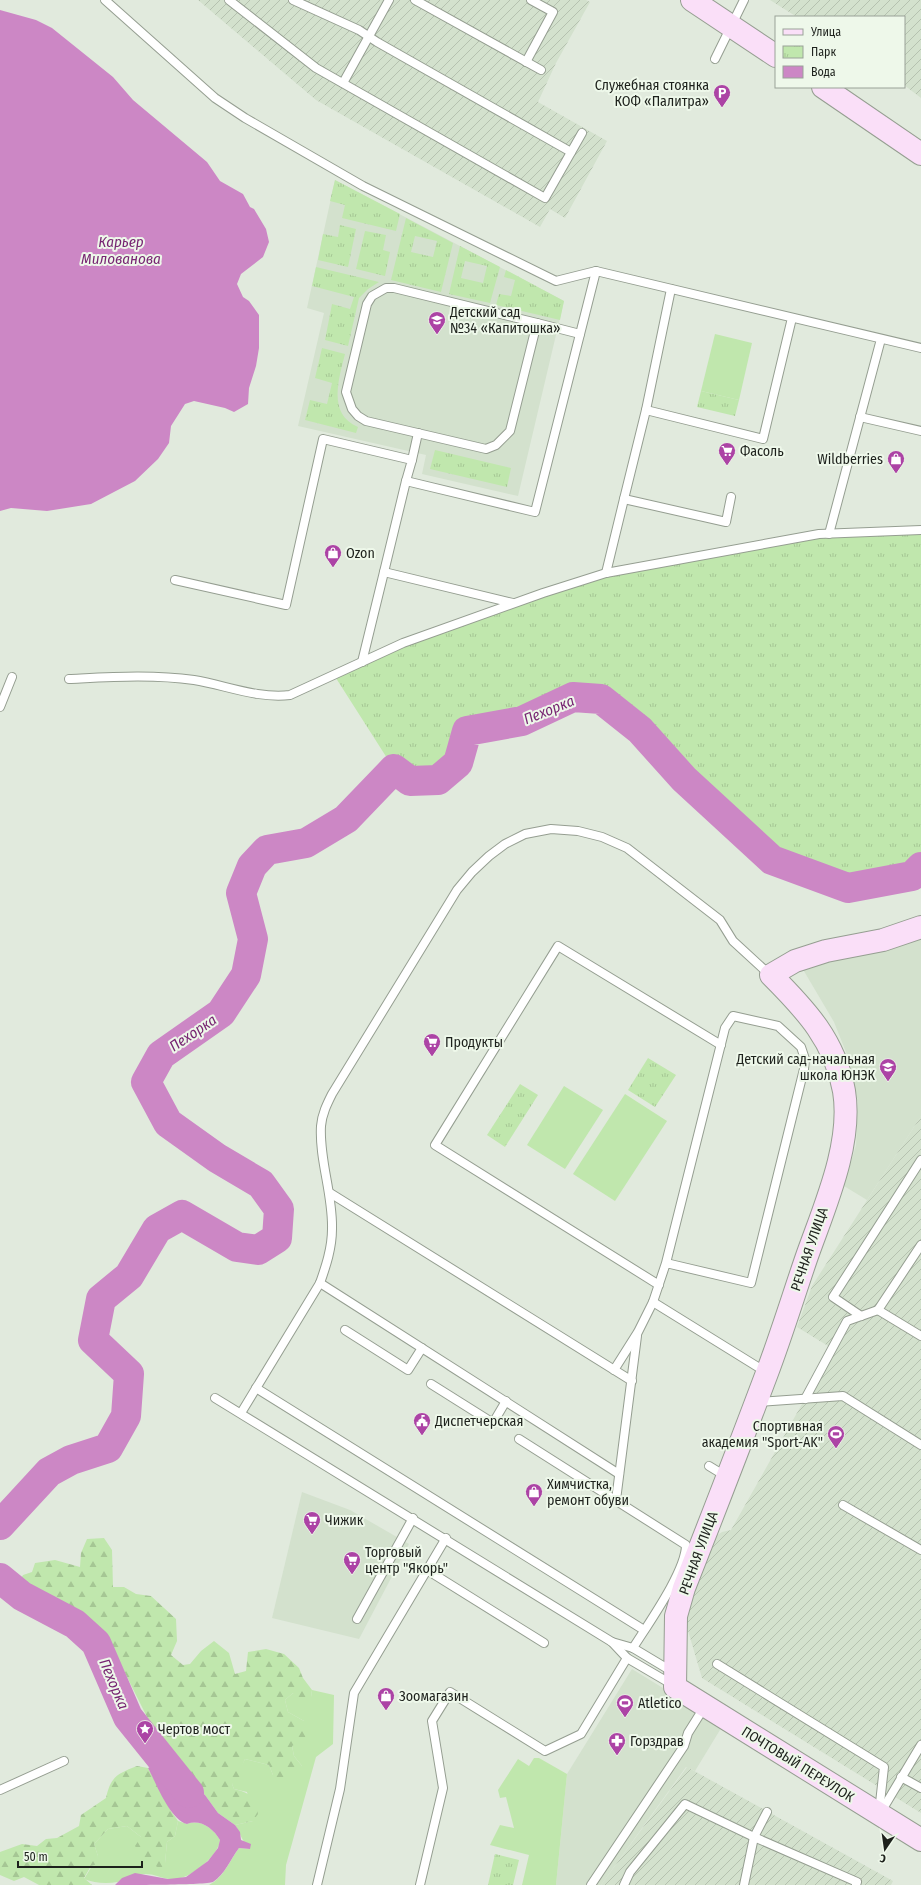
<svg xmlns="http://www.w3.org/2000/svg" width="921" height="1885" font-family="'Fira Sans Condensed',sans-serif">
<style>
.built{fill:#d3e1cd}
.industrial{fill:url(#industrial-furrows)}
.green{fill:#c0e7ad}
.forest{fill:url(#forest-firs)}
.park{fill:url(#park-tufts);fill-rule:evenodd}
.water{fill:#cc87c5}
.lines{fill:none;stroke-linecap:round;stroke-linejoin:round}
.river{stroke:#cc87c5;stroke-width:30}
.lane-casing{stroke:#959e91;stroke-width:10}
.secondary-casing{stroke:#959e91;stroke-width:24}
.lane{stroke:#fff;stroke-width:8}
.secondary{stroke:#fadff8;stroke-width:22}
.labels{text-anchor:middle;stroke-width:4;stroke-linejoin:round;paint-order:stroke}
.poi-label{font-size:14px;fill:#1d211c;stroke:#eef8ea;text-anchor:start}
.street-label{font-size:14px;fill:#1d211c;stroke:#eef8ea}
.water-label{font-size:15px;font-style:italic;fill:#772572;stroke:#eef8ea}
</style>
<defs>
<pattern id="industrial-furrows" width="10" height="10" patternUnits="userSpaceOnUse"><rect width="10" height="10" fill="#d3e1cd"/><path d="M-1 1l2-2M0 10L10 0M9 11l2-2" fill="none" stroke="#b5c1af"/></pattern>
<pattern id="forest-firs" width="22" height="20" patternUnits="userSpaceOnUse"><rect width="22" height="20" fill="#c0e7ad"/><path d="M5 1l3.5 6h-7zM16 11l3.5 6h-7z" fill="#a5c694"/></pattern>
<pattern id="park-tufts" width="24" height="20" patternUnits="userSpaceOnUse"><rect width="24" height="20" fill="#c0e7ad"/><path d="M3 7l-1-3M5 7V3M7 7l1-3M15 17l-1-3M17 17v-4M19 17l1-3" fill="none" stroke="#a5c694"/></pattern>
</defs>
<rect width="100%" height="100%" fill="#e1eadd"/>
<g class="built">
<polygon points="335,180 564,301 518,496 422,474 426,455 298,426 324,313 307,308"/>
<polygon points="921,934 921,1116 867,1200 844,1186 856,1145 858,1102 850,1062 834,1022 801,966"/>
<polygon points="302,1492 350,1510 409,1544 359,1639 272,1618"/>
<polygon points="632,1669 723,1725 695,1771 686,1767 601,1885 556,1885 567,1774"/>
</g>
<g class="industrial">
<polygon points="198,0 586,0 590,2 556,63 538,102 607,141 565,218 550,209 540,227 316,100"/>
<polygon points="770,0 921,0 921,98 904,85 904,17 797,17"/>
<polygon points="921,1116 921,1813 702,1678 686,1624 692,1575 713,1538 722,1532 731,1530 833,1349 797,1327 812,1286"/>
<polygon points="687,1767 893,1881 891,1885 601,1885"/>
</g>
<g class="green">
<polygon points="715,334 752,343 739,400 701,391"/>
<polygon points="564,1086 603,1110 565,1169 527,1145"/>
<polygon points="625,1094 667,1121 615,1201 573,1174"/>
<path d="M312 1690 334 1695 333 1744 316 1757 286 1865 285 1885H209C224 1877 229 1862 239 1848L250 1849C241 1840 241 1834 235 1825L253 1821 247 1792 234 1789 232 1784 245 1759 269 1765 273 1775 302 1766 294 1756 292 1746 304 1721 288 1712 285 1700 293 1693 311 1697Z"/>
<polygon points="534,1758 539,1758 567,1774 556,1885 522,1885 529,1855 490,1845 500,1825 514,1828 506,1797 500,1798 498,1790 518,1759 529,1766"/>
<path d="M178 1821 187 1824C200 1819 213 1828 220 1840 219 1855 192 1877 177 1879 166 1881 155 1873 144 1874 140 1874 136 1877 132 1878 116 1884 99 1885 84 1879L98 1856 94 1844 108 1829 127 1826 141 1837 165 1863 167 1842 175 1836Z"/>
</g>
<g class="forest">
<path d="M104 1538 112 1550 113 1587H124L136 1594 151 1596 176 1619 177 1641 171 1655 183 1665 190 1664 201 1651 214 1641 229 1653 235 1674 246 1671 248 1652 266 1649 284 1654 299 1668 303 1678 312 1690 311 1697 299 1699 293 1693 285 1700 288 1712 304 1721 308 1728 305 1739 292 1746 294 1756 302 1766 297 1776 283 1781 273 1775 269 1765 245 1759 242 1766 245 1770 243 1777 232 1784 234 1789C251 1793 255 1797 258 1814L253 1821 235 1825 218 1813 205 1795 182 1774 173 1758 171 1750 156 1741 149 1721 106 1635 85 1618 36 1593 19 1582 23 1575 32 1572 35 1563 55 1560 80 1567 81 1553 87 1539Z"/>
<path d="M137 1766 148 1768 171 1811 178 1821 175 1836 167 1842 165 1863 161 1869 145 1860 135 1846 141 1837 127 1826 108 1829 94 1844 98 1856 97 1864 91 1866 84 1878 92 1885H39L24 1877 14 1881 0 1875V1852L22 1844 37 1846 46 1839 57 1838 79 1826 81 1815 106 1798C111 1776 117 1774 137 1766Z"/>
</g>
<g class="park">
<polygon points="335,180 400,214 396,231 342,218 345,205 330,201"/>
<path d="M406 218 453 243 441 292 391 280ZM415 236 437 241 433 257 411 252Z"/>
<polygon points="340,225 356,229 348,267 318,260 323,234 338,237"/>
<polygon points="365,231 386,235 383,250 390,252 385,276 356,269"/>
<path d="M460 246 500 267 490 303 449 294ZM465 261 487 266 483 283 461 278Z"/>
<polygon points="316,267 379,282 368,289 359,298 348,346 325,340 332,304 350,309 354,297 312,286"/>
<polygon points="506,270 564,301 560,320 496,305 499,294 511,296 515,280 504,277"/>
<path d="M322 348 345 354C339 378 327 414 358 427L356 433 305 420 310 400 327 404 332 383 315 378Z"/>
<polygon points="701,391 739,400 735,416 697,407"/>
<polygon points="435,450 511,468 507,487 430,469"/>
<polygon points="921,531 921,867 912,876 848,888 772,860 684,779 640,730 601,699 573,697 522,721 467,731 458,763 438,780 410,781 394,769 334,675 403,643 606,573 819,534"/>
<polygon points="648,1058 676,1075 655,1107 628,1090"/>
<polygon points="520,1084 538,1095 505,1147 487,1135"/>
<polygon points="495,1854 519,1860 513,1885 488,1885"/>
</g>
<g class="water">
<polygon points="0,10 36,20 52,28 113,77 133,100 207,162 220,181 243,194 250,207 254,209 266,229 269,242 263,257 241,274 237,284 243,297 249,301 259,315 259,348 256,366 249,388 248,404 234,412 225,408 194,401 185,404 171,426 169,443 158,459 135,481 91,504 47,511 11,508 0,511"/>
<path d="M173 1758 182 1774 205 1795 218 1813 235 1825 240 1832 241 1840 251 1844 250 1849 239 1848C230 1860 225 1874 213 1882 205 1885 130 1885 115 1885L122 1878 135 1873 168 1879 186 1877 208 1861 218 1848 220 1840C213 1828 200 1819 187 1824 170 1820 156 1783 148 1768Z"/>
</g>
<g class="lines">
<g class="river">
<polyline points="0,1525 49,1472 71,1460 108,1448 126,1416 129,1374 93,1340 101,1299 129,1276 157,1229 182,1215 237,1247 258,1250 277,1238 279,1209 261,1184 217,1158 168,1123 146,1082 161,1055 221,1013 246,975 253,939 241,893 252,866 267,850 306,843 346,819 394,769 410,781 438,780 458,763 467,731 522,721 573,697 601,699 640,730 684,779 772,860 848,888 912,876 921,867"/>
<polyline points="0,1578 22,1596 75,1624 96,1643 128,1717 189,1793"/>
</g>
<defs>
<g id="lane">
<polyline points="105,0 215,98 245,118 363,186 556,281 596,271 921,348"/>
<polyline points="229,0 316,68 545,198 582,133"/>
<polyline points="293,0 359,30 377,42 571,152"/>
<polyline points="415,0 541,70"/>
<polyline points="715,59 744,0"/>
<polyline points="526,62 553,12 531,0"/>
<polyline points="343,83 389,0"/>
<polygon points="386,288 394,288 537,323 510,431 496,445 486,449 366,421 358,416 352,409 346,392 367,304 372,296"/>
<polyline points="671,289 646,410 624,499 726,522 731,497"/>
<polyline points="537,323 580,334"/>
<polyline points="646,410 763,439 792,318"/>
<polyline points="860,417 921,431"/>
<polyline points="412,460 418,433"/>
<polyline points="406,481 384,572 513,603"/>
<polyline points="829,534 881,339"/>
<polyline points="606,573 624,499"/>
<polyline points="175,580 286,605 323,439 412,460 406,481 535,512 596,271"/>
<polyline points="362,662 384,572"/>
<path d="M69 679C110 677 152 674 194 680 225 685 258 699 290 695L403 643 543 593 606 573 819 534 921 530"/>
<polyline points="0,707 12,677"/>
<polyline points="330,1193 632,1381"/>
<polyline points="320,1283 619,1474"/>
<polyline points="659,1285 435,1145 558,946 721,1045"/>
<polyline points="653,1302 766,1372"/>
<polyline points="878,1310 921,1336"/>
<polyline points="861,1316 833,1297 921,1160"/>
<polyline points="345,1330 408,1370 422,1348"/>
<polyline points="614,1370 638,1332 653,1302 666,1263 725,1028 733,1016 778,1026 801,1047 805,1059 804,1069 751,1283 666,1263"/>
<polyline points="431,1384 493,1423 506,1401"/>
<polyline points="256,1388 644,1630"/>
<polyline points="215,1398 612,1642 627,1658 673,1685"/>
<polyline points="805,1399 847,1321 878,1310 921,1245"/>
<polyline points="758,1402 843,1396 921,1445"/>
<path d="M241 1413 320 1283C326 1266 332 1248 332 1229 333 1194 319 1160 321 1126 322 1114 327 1104 332 1094L457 890 472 872 489 856 505 844 525 834 551 829 578 831 602 837 627 848 720 920 733 941 770 975"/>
<path d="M519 1439 686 1545C686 1571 648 1624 633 1648"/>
<polyline points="709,1466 727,1477"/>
<polyline points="616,1500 637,1336"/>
<polyline points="843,1505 921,1550"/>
<polyline points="427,1570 544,1643"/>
<polyline points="357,1619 413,1518"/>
<polyline points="612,1642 633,1648 673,1672"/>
<polyline points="717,1664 884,1767 879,1812"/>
<polyline points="901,1777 921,1788"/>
<polyline points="0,1790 64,1761"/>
<polyline points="881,1812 921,1745"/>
<polyline points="317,1885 340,1789 354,1693 446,1538"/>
<polyline points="420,1885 443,1788 432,1721 450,1692 545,1751 581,1734 627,1658"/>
<polyline points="591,1885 684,1746 688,1733 705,1706"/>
<polyline points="624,1885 630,1872 685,1804 754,1837 857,1882 856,1885"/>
<polyline points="744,1885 754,1837 767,1812"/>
</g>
<g id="secondary">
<polyline points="692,0 776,56"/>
<polyline points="823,87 921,154"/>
<path d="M921 927 883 940 826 951 795 961 771 975C806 1010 835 1041 844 1091 853 1145 823 1210 806 1259 793 1297 781 1336 767 1373 740 1445 712 1517 684 1588L676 1616 675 1687 921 1840"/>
</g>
</defs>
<use href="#lane" class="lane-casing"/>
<use href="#secondary" class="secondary-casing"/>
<use href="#lane" class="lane"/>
<use href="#secondary" class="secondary"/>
</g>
<defs>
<symbol id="parking-pin" viewBox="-11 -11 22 30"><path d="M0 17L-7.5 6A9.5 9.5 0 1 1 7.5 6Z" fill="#ac43a5" stroke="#eef8ea"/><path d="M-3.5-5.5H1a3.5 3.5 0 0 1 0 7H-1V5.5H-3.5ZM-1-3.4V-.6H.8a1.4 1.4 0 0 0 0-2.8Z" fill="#fff"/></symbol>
<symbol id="school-pin" viewBox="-11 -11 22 30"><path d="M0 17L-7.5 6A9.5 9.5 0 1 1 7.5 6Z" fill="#ac43a5" stroke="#eef8ea"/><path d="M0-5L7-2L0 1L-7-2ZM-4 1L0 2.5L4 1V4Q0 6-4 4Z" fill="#fff"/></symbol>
<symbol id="supermarket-pin" viewBox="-11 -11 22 30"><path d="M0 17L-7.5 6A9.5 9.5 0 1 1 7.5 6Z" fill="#ac43a5" stroke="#eef8ea"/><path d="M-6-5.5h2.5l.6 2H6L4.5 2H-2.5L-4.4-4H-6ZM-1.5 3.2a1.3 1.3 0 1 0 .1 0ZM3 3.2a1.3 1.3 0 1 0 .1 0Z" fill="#fff"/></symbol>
<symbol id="shop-pin" viewBox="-11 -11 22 30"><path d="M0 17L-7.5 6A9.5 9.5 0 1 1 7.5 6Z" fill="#ac43a5" stroke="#eef8ea"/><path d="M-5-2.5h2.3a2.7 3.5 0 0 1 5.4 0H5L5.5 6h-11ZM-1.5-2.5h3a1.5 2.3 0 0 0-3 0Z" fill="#fff"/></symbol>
<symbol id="civic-pin" viewBox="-11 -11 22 30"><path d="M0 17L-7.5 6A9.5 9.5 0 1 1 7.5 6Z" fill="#ac43a5" stroke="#eef8ea"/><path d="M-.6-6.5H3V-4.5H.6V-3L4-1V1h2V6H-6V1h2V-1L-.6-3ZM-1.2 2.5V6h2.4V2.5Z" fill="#fff"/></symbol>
<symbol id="stadium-pin" viewBox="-11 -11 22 30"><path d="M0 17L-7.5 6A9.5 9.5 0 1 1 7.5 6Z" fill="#ac43a5" stroke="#eef8ea"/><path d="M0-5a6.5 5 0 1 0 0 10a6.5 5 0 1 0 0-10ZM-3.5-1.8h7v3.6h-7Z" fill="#fff"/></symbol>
<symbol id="sight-pin" viewBox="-11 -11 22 30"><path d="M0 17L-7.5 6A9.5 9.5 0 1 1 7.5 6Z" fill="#ac43a5" stroke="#eef8ea"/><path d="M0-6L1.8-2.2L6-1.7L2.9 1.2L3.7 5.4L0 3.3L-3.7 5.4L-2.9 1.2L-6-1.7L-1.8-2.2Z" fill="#fff"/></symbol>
<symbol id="pharmacy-pin" viewBox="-11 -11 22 30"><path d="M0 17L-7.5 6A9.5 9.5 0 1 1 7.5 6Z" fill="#ac43a5" stroke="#eef8ea"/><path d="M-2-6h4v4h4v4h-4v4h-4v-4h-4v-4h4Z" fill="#fff"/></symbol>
</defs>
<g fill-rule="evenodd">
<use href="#parking-pin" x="712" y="83" width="20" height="27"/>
<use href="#school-pin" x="427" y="310" width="20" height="27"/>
<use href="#supermarket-pin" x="717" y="441" width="20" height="27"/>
<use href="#shop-pin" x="886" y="449" width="20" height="27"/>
<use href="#shop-pin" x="323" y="543" width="20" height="27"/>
<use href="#supermarket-pin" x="422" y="1032" width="20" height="27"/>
<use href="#school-pin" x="878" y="1057" width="20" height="27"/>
<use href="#civic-pin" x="412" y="1411" width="20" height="27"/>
<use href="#stadium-pin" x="826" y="1424" width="20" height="27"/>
<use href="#shop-pin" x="524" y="1482" width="20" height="27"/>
<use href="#supermarket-pin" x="302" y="1510" width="20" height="27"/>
<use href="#supermarket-pin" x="342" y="1550" width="20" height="27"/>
<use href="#shop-pin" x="376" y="1686" width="20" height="27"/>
<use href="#stadium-pin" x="615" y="1693" width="20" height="27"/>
<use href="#sight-pin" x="135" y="1719" width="20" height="27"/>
<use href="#pharmacy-pin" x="607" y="1731" width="20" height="27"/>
</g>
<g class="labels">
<g class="poi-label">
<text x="709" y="90" text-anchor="end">Служебная стоянка<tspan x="709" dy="16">КОФ «Палитра»</tspan></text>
<text x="450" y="317">Детский сад<tspan x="450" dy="16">№34 «Капитошка»</tspan></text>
<text x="740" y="456">Фасоль</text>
<text x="883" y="464" text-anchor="end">Wildberries</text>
<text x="346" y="558">Ozon</text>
<text x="445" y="1047">Продукты</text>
<text x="875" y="1064" text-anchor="end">Детский сад-начальная<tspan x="875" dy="16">школа ЮНЭК</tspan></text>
<text x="435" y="1426">Диспетчерская</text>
<text x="823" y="1431" text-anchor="end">Спортивная<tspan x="823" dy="16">академия "Sport-AK"</tspan></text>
<text x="547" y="1489">Химчистка,<tspan x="547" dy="16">ремонт обуви</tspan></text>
<text x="325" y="1525">Чижик</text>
<text x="365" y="1557">Торговый<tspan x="365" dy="16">центр "Якорь"</tspan></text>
<text x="399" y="1701">Зоомагазин</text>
<text x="638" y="1708">Atletico</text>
<text x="158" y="1734">Чертов мост</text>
<text x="630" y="1746">Горздрав</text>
</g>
<g class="street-label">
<text transform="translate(809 1249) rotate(-71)" y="5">РЕЧНАЯ УЛИЦА</text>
<text transform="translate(698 1553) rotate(-70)" y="5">РЕЧНАЯ УЛИЦА</text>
<text transform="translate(798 1764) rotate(32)" y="5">ПОЧТОВЫЙ ПЕРЕУЛОК</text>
</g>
<g class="water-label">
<text x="121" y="247">Карьер<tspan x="121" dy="17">Милованова</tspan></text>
<text transform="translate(549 710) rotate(-22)" y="5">Пехорка</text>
<text transform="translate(193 1033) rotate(-34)" y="5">Пехорка</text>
<text transform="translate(114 1684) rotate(67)" y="5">Пехорка</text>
</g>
</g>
<rect x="775" y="16" width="130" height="72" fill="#eef8ea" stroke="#9aa298"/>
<rect x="783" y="29" width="20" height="6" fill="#fadff8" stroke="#9aa298"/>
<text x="811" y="36" font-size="12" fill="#1d211c">Улица</text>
<rect x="783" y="46" width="20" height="12" fill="url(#park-tufts)" stroke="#9aa298"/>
<text x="811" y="56" font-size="12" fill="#1d211c">Парк</text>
<rect x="783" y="66" width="20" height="12" fill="#cc87c5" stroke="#9aa298"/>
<text x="811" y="76" font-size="12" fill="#1d211c">Вода</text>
<g transform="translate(885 1849) rotate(193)" stroke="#eef8ea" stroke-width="3" paint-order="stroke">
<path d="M0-3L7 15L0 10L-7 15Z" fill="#1d211c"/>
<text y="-6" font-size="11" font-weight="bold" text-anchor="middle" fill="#1d211c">С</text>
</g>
<path d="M18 1861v6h124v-6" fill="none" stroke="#1d211c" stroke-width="2"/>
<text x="24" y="1861" font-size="12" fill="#1d211c" stroke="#eef8ea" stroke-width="3" paint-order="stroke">50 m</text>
</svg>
